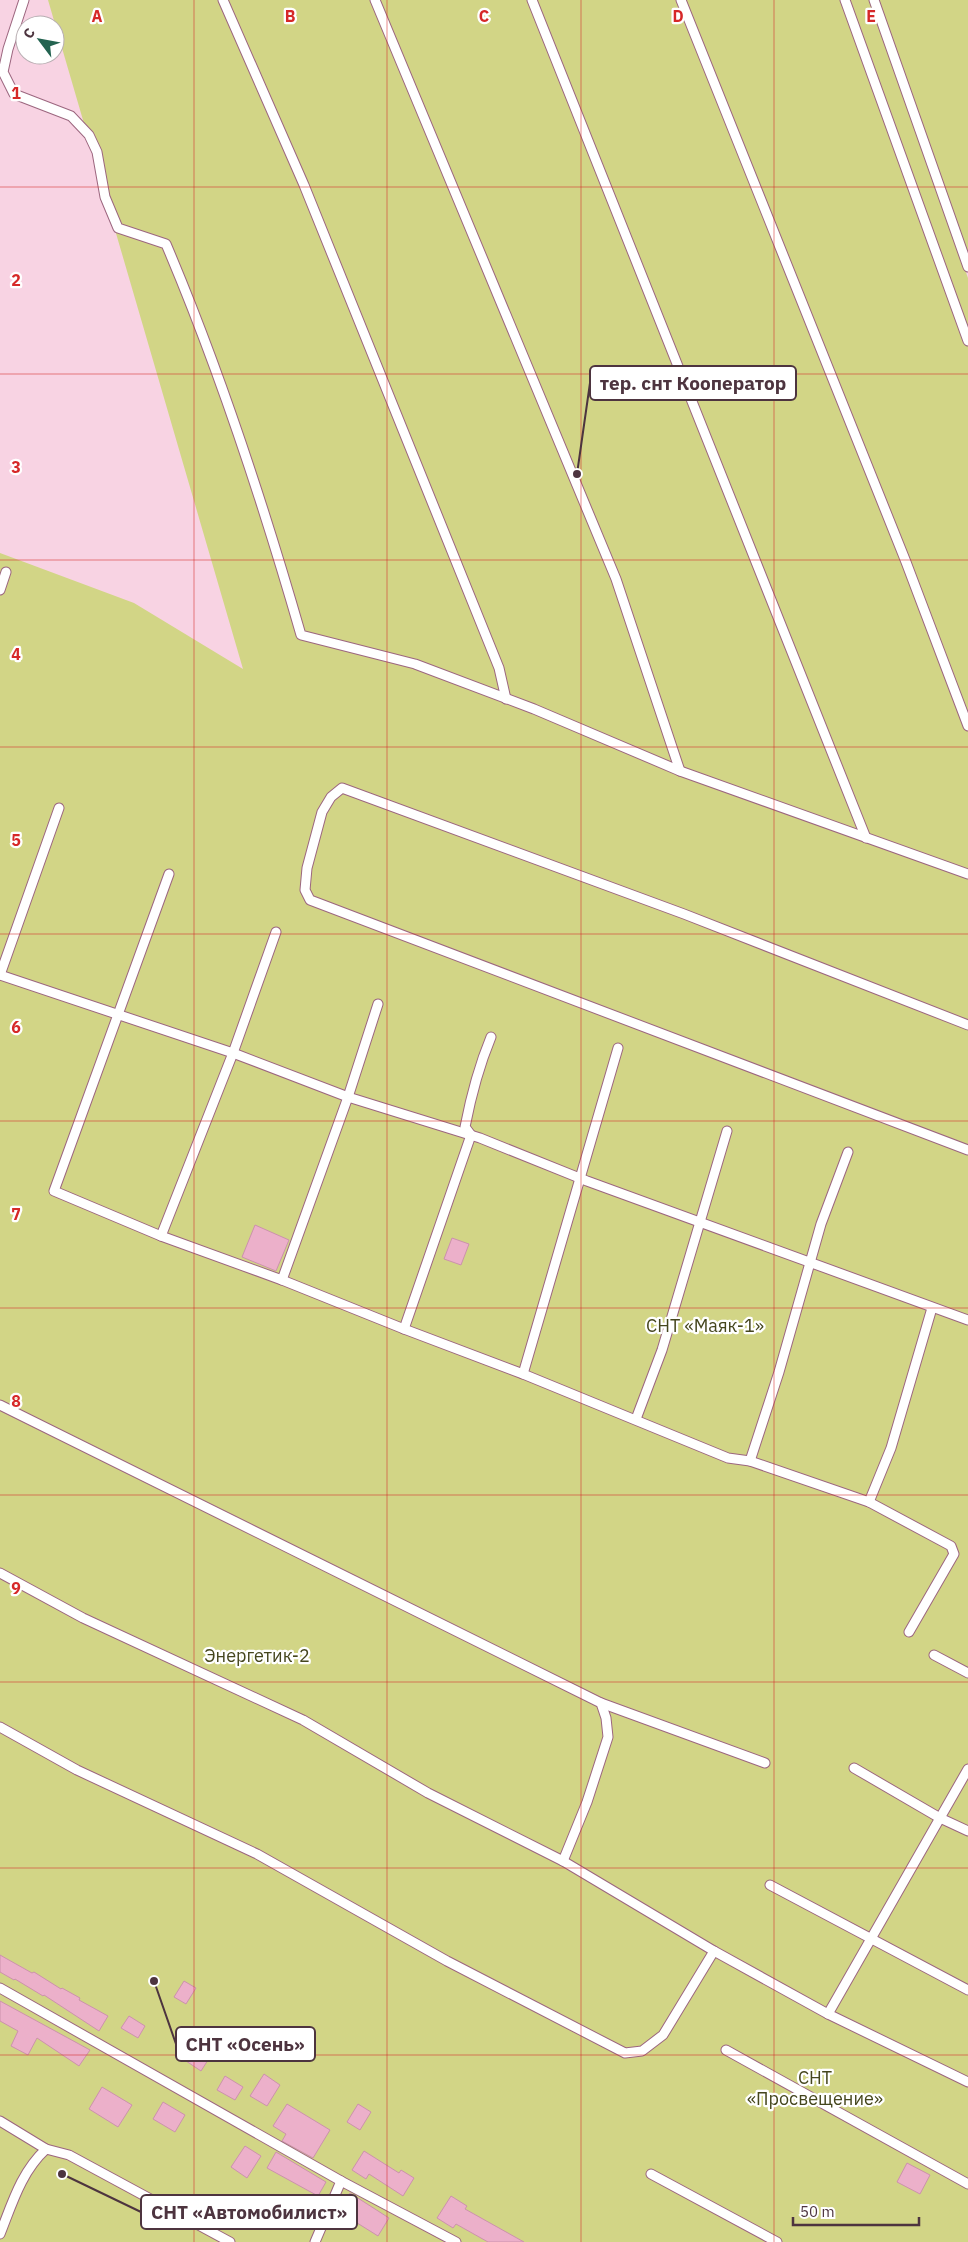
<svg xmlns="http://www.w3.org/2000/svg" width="968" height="2242" font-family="'IBM Plex Sans',sans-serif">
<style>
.green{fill:#d2d586}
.building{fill:#ecb0ca;stroke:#cc92ac}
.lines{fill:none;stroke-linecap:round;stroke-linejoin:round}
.lane-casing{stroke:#9c667f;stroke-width:11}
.lane{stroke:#fff;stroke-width:9}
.grid{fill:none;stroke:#d62828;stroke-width:1;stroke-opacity:0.55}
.labels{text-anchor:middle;stroke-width:4.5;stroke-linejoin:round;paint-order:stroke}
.park-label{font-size:18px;fill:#45461d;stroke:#fff}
.grid-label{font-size:16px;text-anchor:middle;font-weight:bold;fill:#d62828;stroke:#fff;stroke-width:4.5;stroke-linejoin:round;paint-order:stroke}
.leader{fill:none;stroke:#4d343f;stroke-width:2}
.callout-dot{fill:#4d343f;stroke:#fff;stroke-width:2}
.callout{fill:#fff;stroke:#4d343f;stroke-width:2}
.callout-label{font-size:19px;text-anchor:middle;font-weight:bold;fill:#4d343f}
</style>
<rect width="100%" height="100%" fill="#f8d3e3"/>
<g class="green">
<polygon points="48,0 870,0 968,278 968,2242 0,2242 0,553 134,603 243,669"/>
<polygon points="875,0 968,0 968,260"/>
</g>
<g class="building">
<polygon points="255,1225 289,1240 276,1271 242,1257"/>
<polygon points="452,1238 469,1244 461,1265 444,1259"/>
<polygon points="0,1955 32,1973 34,1972 61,1989 62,1988 80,1998 79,2000 108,2016 99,2031 44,1995 43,1996 15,1979 14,1980 0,1972"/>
<polygon points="184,1981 196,1988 186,2004 174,1997"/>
<polygon points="0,2001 90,2050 79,2066 37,2038 28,2055 11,2046 18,2031 0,2021"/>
<polygon points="129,2016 145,2026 138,2038 121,2028"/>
<polygon points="199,2039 215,2049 201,2071 186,2061"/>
<polygon points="264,2074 280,2085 267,2106 250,2096"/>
<polygon points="225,2076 243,2087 235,2100 217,2090"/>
<polygon points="102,2087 132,2105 118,2127 89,2109"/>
<polygon points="163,2102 185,2115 175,2132 153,2119"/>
<polygon points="287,2104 330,2130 313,2158 282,2141 286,2134 273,2126"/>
<polygon points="358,2104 371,2112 360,2130 347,2122"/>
<polygon points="245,2146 261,2156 247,2178 231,2167"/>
<polygon points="364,2151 399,2173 401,2170 414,2178 403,2196 369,2174 366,2179 352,2170"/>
<polygon points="276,2152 326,2182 318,2196 267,2168"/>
<polygon points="907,2163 930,2175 920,2194 897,2182"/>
<polygon points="350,2193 389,2218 378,2236 338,2211"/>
<polygon points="451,2196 467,2206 465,2209 524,2242 488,2242 456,2224 453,2228 437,2218"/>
</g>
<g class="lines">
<defs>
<g id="lane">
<path d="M24 0 8 49 3 72 14 94 71 116 89 135 97 152 105 197 118 228 166 244C220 371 263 503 301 635L415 664 534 709 680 771 968 874"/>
<polyline points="223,0 304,185 499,668 506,699"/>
<polyline points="375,0 616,579 680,771"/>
<polyline points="532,0 866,838"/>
<polyline points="681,0 906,562 968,726"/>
<polyline points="845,0 968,341"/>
<polyline points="874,0 968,267"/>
<polyline points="0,590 6,572"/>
<polyline points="169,874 54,1191 161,1236 282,1280 404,1329 523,1374 728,1458 750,1461 869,1502 951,1546 954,1554 909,1632"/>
<polyline points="0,975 233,1053 348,1097 480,1138 587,1181 968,1320"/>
<polyline points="0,975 59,808"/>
<polyline points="968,1025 684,914 342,788 331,797 322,812 307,868 305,890 310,900 968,1150"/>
<polyline points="161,1236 233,1053 276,932"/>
<polyline points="282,1280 348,1097 378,1004"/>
<path d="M404 1329 471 1135 465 1127C471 1096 479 1066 491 1037"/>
<polyline points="523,1374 618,1048"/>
<polyline points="0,1405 601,1703 606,1718 608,1737 587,1802 563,1861"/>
<polyline points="636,1419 662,1350 727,1131"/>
<polyline points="750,1461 779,1372 821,1224 848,1152"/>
<polyline points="869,1502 891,1448 932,1308"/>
<polyline points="0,1573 83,1618 303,1720 428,1793 563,1861 714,1951 828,2014 968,2082"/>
<polyline points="934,1655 968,1673"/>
<polyline points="601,1703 765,1763"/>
<polyline points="0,1727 77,1770 257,1854 447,1961 625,2053 642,2051 663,2035 714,1951"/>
<polyline points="854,1768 940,1818 968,1831"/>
<polyline points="770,1885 968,1990"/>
<polyline points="0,1988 341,2181 456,2242"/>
<polyline points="828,2014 968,1769"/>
<polyline points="726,2050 968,2184"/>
<polyline points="0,2121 46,2149"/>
<polyline points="651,2174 777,2242"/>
<path d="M0 2234C12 2204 21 2172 46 2149L69 2155 230 2242"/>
<polyline points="315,2242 341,2181"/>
</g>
</defs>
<use href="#lane" class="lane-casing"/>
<use href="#lane" class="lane"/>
</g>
<path class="grid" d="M194 0V2242M387 0V2242M581 0V2242M774 0V2242M0 187H968M0 374H968M0 560H968M0 747H968M0 934H968M0 1121H968M0 1308H968M0 1495H968M0 1682H968M0 1868H968M0 2055H968"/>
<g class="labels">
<g class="park-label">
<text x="705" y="1332">СНТ «Маяк-1»</text>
<text x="257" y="1662">Энергетик-2</text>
<text x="815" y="2084">СНТ<tspan x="815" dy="21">«Просвещение»</tspan></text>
</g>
</g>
<g class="grid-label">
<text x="97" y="22">A</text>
<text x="290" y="22">B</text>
<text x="484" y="22">C</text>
<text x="678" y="22">D</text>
<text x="871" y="22">E</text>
<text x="16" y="99">1</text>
<text x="16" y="286">2</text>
<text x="16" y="473">3</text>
<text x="16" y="660">4</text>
<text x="16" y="846">5</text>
<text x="16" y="1033">6</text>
<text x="16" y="1220">7</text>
<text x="16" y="1407">8</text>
<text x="16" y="1594">9</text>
</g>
<path class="leader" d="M577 474L590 383M154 1981L176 2044M62 2174L141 2212"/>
<g class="callout-dot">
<circle cx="577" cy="474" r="5"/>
<circle cx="154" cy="1981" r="5"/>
<circle cx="62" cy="2174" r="5"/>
</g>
<g class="callout">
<rect x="590" y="366" width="206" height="34" rx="5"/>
<rect x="176" y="2027" width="139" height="34" rx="5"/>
<rect x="141" y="2195" width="216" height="34" rx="5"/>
</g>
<g class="callout-label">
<text x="693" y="390">тер. снт Кооператор</text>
<text x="245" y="2051">СНТ «Осень»</text>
<text x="249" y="2219">СНТ «Автомобилист»</text>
</g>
<g transform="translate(40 40) rotate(302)"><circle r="24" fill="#ffffff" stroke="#b8aeb2"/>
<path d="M0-4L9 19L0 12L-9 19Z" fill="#236350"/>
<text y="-8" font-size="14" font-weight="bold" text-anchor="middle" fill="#4d343f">С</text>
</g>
<path d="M793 2217v8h126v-8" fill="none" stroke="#4d343f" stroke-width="2.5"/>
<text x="800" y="2217" font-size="15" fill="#4d343f" stroke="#ffffff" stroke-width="4" paint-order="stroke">50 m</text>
</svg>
